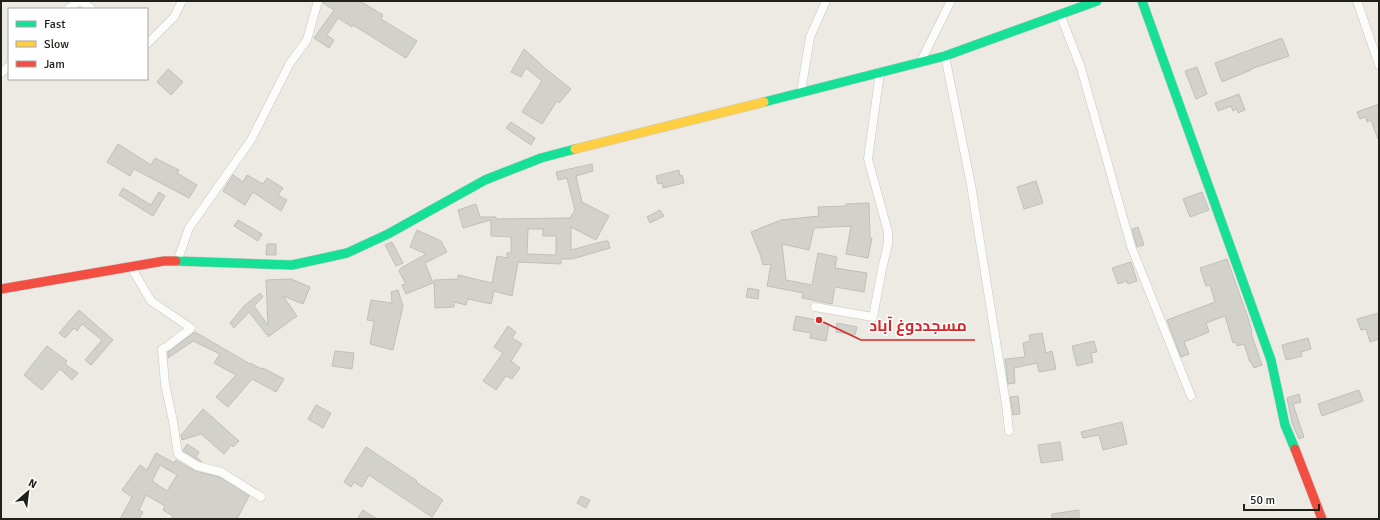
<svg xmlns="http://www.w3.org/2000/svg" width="1380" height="520" font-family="Signika,Cairo,sans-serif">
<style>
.building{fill:#d3d1cb;stroke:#c0bfb9;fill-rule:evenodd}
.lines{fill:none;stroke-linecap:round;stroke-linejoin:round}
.street-casing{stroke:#c9c7c1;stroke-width:9}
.fast-casing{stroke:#c9c7c1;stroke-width:10}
.slow-casing{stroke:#c9c7c1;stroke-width:10}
.jam-casing{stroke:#c9c7c1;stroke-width:10}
.street{stroke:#fcfcfb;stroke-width:8}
.fast{stroke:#16e098;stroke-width:9}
.slow{stroke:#ffcf43;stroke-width:9}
.jam{stroke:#f24e42;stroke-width:9}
.leader{fill:none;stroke:#d62828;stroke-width:1.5}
.callout-dot{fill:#d62828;stroke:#fff;stroke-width:1.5}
.callout-label{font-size:16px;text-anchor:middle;font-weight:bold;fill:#d62828;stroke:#fff;stroke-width:3;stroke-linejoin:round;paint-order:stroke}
</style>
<rect width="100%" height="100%" fill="#eceae2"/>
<g class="building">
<polygon points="323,1 360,1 383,15 381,19 417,41 406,58 353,25 352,27 338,18 327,35 334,40 329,48 314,38 334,10 323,3"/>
<polygon points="1282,38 1289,56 1251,69 1251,70 1222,82 1215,63"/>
<polygon points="524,49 546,69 571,89 559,103 557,101 542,124 522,112 542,81 526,68 521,77 511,72"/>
<polygon points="1197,67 1207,94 1196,99 1185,71"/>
<polygon points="168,69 183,82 171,95 157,82"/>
<polygon points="1239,94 1245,110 1238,113 1237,109 1233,111 1231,106 1218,111 1215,103"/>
<polygon points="1379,104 1379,138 1378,139 1371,120 1367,122 1366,117 1360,119 1357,112"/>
<polygon points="511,122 535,138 531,145 506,128"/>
<polygon points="118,144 151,165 155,158 179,170 177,173 197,185 189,198 134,169 130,176 107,162"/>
<path d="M592 164 593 171 576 176 582 202 609 216 596 240 571 227V250L605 241H608L610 248 572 259H561V264L518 262 512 296 494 291 491 304 468 299 466 305 454 302V307L435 308 434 280 458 279V275L492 283 497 256 507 258V253H511V237L491 236V220L463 228 458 210 476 204 480 217H496V219L570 218 575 210 567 178 558 180 556 172ZM528 229H543V236H556V255L527 254Z"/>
<polygon points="679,170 680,176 682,175 684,183 663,188 662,183 658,184 656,176"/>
<polygon points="233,175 243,182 247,175 263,184 267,178 283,188 278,195 287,200 281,211 253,192 245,205 223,191"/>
<polygon points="1036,181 1043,203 1024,209 1017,187"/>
<polygon points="123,188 151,205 159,192 165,196 153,216 119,195"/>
<polygon points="1202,192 1209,210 1190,217 1183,199"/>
<polygon points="869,203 870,238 872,238 868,258 846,254 851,226 814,228 809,250 782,244 786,280 812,285 818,253 837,257 835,268 867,273 864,292 835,287 832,304 802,298 803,293 767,286 771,264 763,265 760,254 751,232 781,220 819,216 818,207 846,206 846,204"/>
<polygon points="660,210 664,216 650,223 647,217"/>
<polygon points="238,220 262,234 258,241 234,226"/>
<polygon points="1138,227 1144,245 1137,247 1132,229"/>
<polygon points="417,230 441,241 447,252 425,263 433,283 406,294 402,285 406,284 399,271 401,268 426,254 410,247"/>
<polygon points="392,242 403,263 396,266 385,245"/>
<polygon points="267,244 276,244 276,255 266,255"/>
<polygon points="1227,259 1248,318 1252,332 1251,333 1262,365 1254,368 1251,362 1250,362 1244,344 1237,346 1236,342 1233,343 1225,316 1206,323 1209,332 1184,342 1189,354 1181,357 1167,320 1215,302 1210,285 1206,286 1200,268"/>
<polygon points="1131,262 1137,281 1128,284 1127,281 1118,284 1112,268"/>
<polygon points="291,279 310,287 303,304 283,296 297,316 268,337 268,334 267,335 249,312 234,328 230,323 244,306 260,293 263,297 254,306 268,325 266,280"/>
<polygon points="748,288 759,290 758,299 746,297"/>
<polygon points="398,290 403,306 393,350 370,344 374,321 367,320 371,300 392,303 391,292"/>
<polygon points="79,310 113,340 91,365 85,360 102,340 82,324 77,331 74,328 65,338 59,333"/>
<polygon points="1379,313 1379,339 1370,342 1366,329 1361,330 1357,319"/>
<polygon points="796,316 817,320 816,322 829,324 826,341 810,338 811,333 793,330"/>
<polygon points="837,323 857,327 855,335 836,332"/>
<polygon points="508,326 516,332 512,338 522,344 511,361 520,368 512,379 506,376 496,390 483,381 503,353 494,347"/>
<polygon points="195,332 250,364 250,363 262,369 263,368 284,379 276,392 252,379 228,407 216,397 236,375 214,363 220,354 193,341 168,358 168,352"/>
<polygon points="1042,333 1046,353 1052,351 1056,369 1039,372 1037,363 1014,368 1015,383 1008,384 1005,359 1025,357 1023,343 1030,341 1029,335"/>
<polygon points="1308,338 1311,349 1301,352 1302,356 1286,360 1282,345"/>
<polygon points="1094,341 1097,352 1091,353 1093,362 1077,366 1072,346"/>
<polygon points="47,346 67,361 65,364 78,373 72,380 60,369 42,390 24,375"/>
<polygon points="335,351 354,353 352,369 332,366"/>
<polygon points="1359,390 1363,401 1322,416 1318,404"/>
<polygon points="1299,394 1301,402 1293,404 1304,437 1299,439 1292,423 1287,398"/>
<polygon points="1018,396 1020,414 1013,415 1010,397"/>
<polygon points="316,405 331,413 323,428 308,419"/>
<polygon points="203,409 239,441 233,447 231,445 224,454 201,434 182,440 181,435"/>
<polygon points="1122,422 1127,444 1103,450 1099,435 1083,438 1081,432"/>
<polygon points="1060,442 1063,460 1041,463 1038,445"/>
<polygon points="187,444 199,452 196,457 202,462 183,451"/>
<polygon points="366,447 417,481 416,482 443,500 432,517 369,475 362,487 354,482 351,487 344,482"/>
<path d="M156 453 174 463 176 460 195 471 219 477 249 496 237 519H171L173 516 163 510 165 506 146 495 139 510 143 512 139 519H120L132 497 122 490 140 465 147 470ZM160 465 177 475 167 491 152 481Z"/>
<polygon points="581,496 590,500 586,508 577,503"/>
<polygon points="363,510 377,519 357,519"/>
<polygon points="1079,510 1079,519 1052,519 1052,514"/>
</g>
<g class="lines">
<defs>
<g id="street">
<polyline points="1357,1 1379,65"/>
<path d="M68 9C78 0 81 0 92 9"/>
<polyline points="1060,14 1081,68 1131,246 1191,396"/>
<polyline points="147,44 174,17 182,1"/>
<polyline points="945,56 971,185 1006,404 1009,431"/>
<polyline points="921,61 951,1"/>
<polyline points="1,73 9,66"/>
<polyline points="801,92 810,37 826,1"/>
<polyline points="177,262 189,228 251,140 290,63 307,40 318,1"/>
<polyline points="131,267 151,301 191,328 168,346 162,349 165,384 173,421 178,454 197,466 221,472 261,497"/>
<polyline points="815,307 873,317 882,269 888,244 888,232 868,159 880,72"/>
</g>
<g id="fast">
<polyline points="1142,1 1271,360 1285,425 1295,449"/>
<polyline points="764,102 945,56 1097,1"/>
<polyline points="176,261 292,265 347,253 388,234 485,180 541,158 575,149"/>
</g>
<polyline id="slow" points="575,149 764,102"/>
<g id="jam">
<polyline points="1,289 164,261 176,261"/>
<polyline points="1295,449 1322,519"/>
</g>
</defs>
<use href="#street" class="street-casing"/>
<use href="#fast" class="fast-casing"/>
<use href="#slow" class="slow-casing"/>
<use href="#jam" class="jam-casing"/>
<use href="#street" class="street"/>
<use href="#fast" class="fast"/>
<use href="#slow" class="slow"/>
<use href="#jam" class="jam"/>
</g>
<path class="leader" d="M819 320L861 340H975"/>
<circle class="callout-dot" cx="819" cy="320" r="4"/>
<g class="callout-label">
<text x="918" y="331">مسجددوغ آباد</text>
</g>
<rect width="1380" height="520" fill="none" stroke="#21211c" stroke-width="4"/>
<rect x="8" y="8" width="140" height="72" fill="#ffffff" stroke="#a6a6a4"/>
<rect x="16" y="21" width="20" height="6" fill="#16e098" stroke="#a6a6a4"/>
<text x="44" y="28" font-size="12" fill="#21211c">Fast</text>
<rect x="16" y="41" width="20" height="6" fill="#ffcf43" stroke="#a6a6a4"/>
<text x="44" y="48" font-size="12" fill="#21211c">Slow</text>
<rect x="16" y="61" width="20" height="6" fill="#f24e42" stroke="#a6a6a4"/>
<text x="44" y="68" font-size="12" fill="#21211c">Jam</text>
<g transform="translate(28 492) rotate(28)" stroke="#ffffff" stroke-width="3" paint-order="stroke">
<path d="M0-3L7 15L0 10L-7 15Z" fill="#21211c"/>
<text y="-6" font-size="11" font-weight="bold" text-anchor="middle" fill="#21211c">N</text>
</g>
<path d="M1244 504v6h75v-6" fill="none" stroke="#21211c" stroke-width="2"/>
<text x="1250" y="504" font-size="12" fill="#21211c" stroke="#ffffff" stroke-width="3" paint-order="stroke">50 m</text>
</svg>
